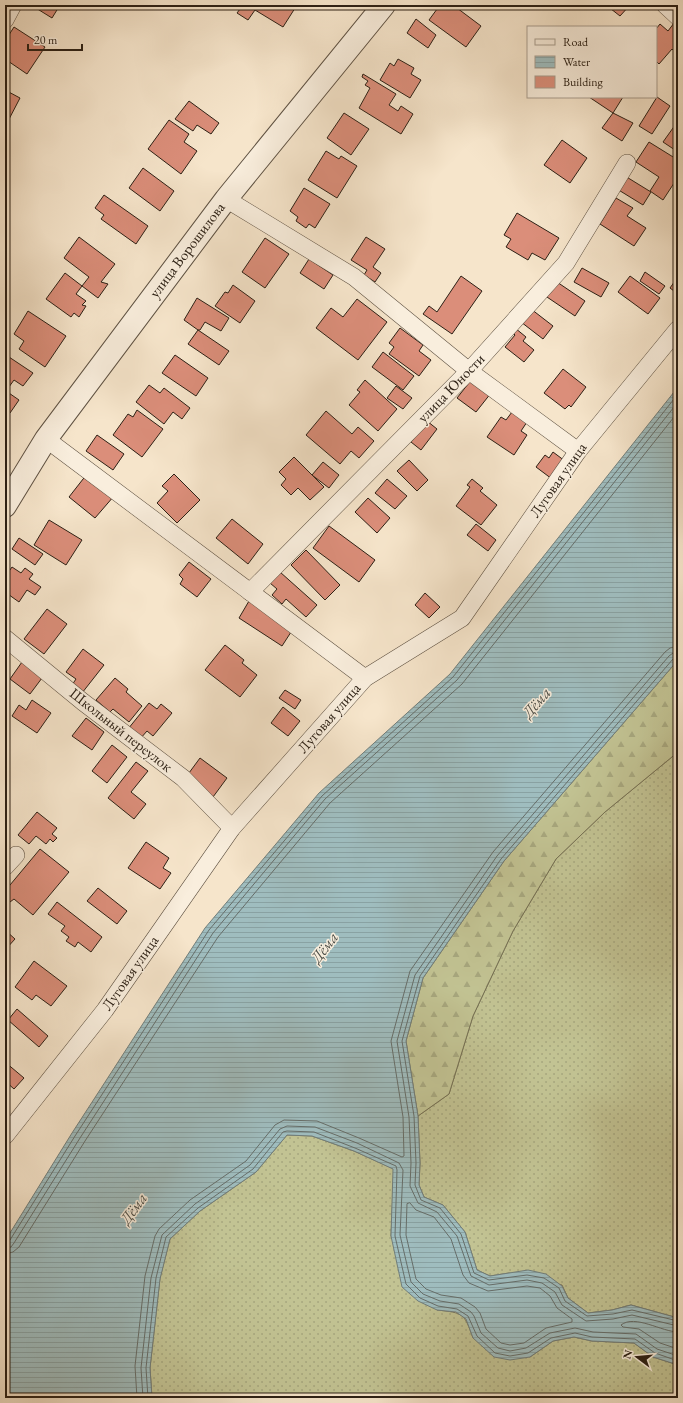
<svg xmlns="http://www.w3.org/2000/svg" width="683" height="1403" font-family="'EB Garamond',serif">
<style>
.grass{fill:url(#grass-dots);stroke:#777254}
.forest{fill:url(#forest-firs);stroke:#777254}
.water{fill:url(#water-rules);stroke:#717e7b}
.lines{fill:none;stroke-linecap:round;stroke-linejoin:round}
.shore{stroke:#666e6a;stroke-width:1}
.building{fill:#db8e7a;stroke:#2c2015}
.minor-casing{stroke:#5e5142;stroke-width:18}
.tertiary-casing{stroke:#5e5142;stroke-width:24}
.minor{stroke:#f9eedd;stroke-width:17}
.tertiary{stroke:#f9eedd;stroke-width:22}
.labels{text-anchor:middle;stroke-width:3;stroke-linejoin:round;paint-order:stroke}
.street-label{font-size:15px;fill:#2c2015;stroke:#f9eedd}
.water-label{font-size:16px;font-style:italic;fill:#4e4f48;stroke:#f9eedd}
</style>
<defs>
<pattern id="grass-dots" width="8" height="8" patternUnits="userSpaceOnUse"><rect width="8" height="8" fill="#c2c393"/><path d="M2 2h.1M6 6h.1" fill="none" stroke="#a7a77e" stroke-width="1.8" stroke-linecap="round"/></pattern>
<pattern id="forest-firs" width="22" height="20" patternUnits="userSpaceOnUse"><rect width="22" height="20" fill="#c2c393"/><path d="M5 1l3.5 6h-7zM16 11l3.5 6h-7z" fill="#a7a77e"/></pattern>
<pattern id="water-rules" width="6" height="5" patternUnits="userSpaceOnUse"><rect width="6" height="5" fill="#9fbdbf"/><path d="M0 2.5h6" fill="none" stroke="#89a2a3"/></pattern>
</defs>
<rect width="100%" height="100%" fill="#f6e5cb"/>
<filter id="stains"><feTurbulence type="fractalNoise" baseFrequency=".005" numOctaves="4"/><feColorMatrix values="0 0 0 0 .2 0 0 0 0 .09 0 0 0 0 .02 0 0 0 .5 -.17"/></filter>
<radialGradient id="worn" r=".72"><stop offset=".6" stop-color="#630" stop-opacity="0"/><stop offset="1" stop-color="#630" stop-opacity=".3"/></radialGradient>
<g class="grass">
<polygon points="678,752 678,1318 631,1305 612,1310 588,1313 568,1298 562,1285 509,1273 490,1276 477,1270 465,1232 443,1205 424,1197 419,1185 420,1163 418,1116 449,1094 473,1016 513,931 556,859 605,812"/>
<path d="M287 1135 312 1136 354 1151 394 1169 391 1236 437 1310C464 1313 464 1313 473 1338L530 1357 553 1341 574 1337 592 1341 634 1343 653 1357 678 1365V1398H152L150 1368 160 1278 170 1239 200 1211 256 1172Z"/>
</g>
<polygon class="forest" points="678,660 678,752 605,812 556,859 513,931 473,1016 449,1094 418,1116 406,1041 423,978 504,861"/>
<polygon class="water" points="678,387 678,660 504,861 423,978 406,1041 418,1116 420,1163 419,1185 424,1197 443,1205 465,1232 477,1270 490,1276 528,1270 546,1274 562,1286 568,1298 588,1313 612,1310 631,1305 678,1318 678,1365 653,1357 634,1343 592,1341 574,1337 553,1341 530,1357 510,1360 494,1357 473,1338 466,1319 456,1312 437,1310 418,1301 402,1287 391,1236 393,1169 354,1151 312,1136 287,1135 256,1172 200,1211 170,1239 160,1279 150,1368 152,1398 5,1398 5,1241 72,1133 205,928 319,793 450,674"/>
<g class="lines">
<g class="shore">
<polyline points="678,652 673,653 669,656 497,856 415,975 397,1041 409,1117 411,1163 410,1186 418,1203 437,1212 457,1236 471,1276 489,1285 527,1280 542,1283 555,1292 562,1305 586,1321 613,1319 632,1315 678,1326"/>
<polyline points="678,658 673,659 501,859 420,976 402,1041 414,1116 416,1163 415,1185 421,1200 440,1208 461,1234 474,1273 489,1280 527,1275 544,1278 559,1288 565,1301 587,1316 613,1314 632,1310 678,1321"/>
<polygon points="410,1203 416,1210 434,1217 451,1239 463,1275 469,1283 488,1291 527,1286 540,1288 550,1296 557,1308 572,1319 572,1322 546,1328 524,1343 510,1345 501,1343 486,1329 480,1313 475,1307 461,1298 441,1295 426,1289 416,1279 406,1235 407,1204"/>
<polyline points="5,1243 10,1240 75,1136 209,930 322,796 453,677 678,394"/>
<polyline points="5,1248 11,1247 14,1243 80,1138 213,933 325,799 457,680 678,402"/>
<polyline points="5,1254 13,1252 19,1247 85,1141 218,937 330,803 462,684 678,412"/>
<path d="M678 1332C662 1332 635 1314 621 1325L623 1327 639 1329 660 1343 678 1349"/>
<polyline points="137,1398 135,1366 145,1276 155,1236 159,1229 190,1200 246,1161 275,1125 284,1120 317,1121 359,1138 402,1157 404,1156 403,1117 391,1041 410,971 493,852 665,652 670,648 678,646"/>
<polyline points="143,1398 141,1368 151,1278 162,1235 195,1204 250,1165 280,1129 287,1126 315,1127 357,1143 399,1163 403,1170 400,1235 411,1282 423,1294 440,1301 459,1304 471,1312 474,1316 481,1333 498,1348 510,1351 526,1348 550,1333 575,1328 593,1332 636,1334 657,1349 678,1356"/>
<polyline points="148,1398 146,1368 156,1278 166,1237 198,1208 253,1169 283,1132 287,1131 314,1132 355,1148 396,1166 397,1170 395,1236 406,1284 420,1298 438,1306 457,1309 468,1316 477,1336 495,1353 510,1356 528,1353 551,1338 575,1333 592,1337 635,1339 655,1353 678,1361"/>
</g>
</g>
<g class="building">
<polygon points="31,5 60,5 52,18"/>
<polygon points="243,5 297,5 283,27 255,10 248,20 237,13"/>
<polygon points="440,5 453,5 481,26 466,47 429,20"/>
<polygon points="606,5 630,5 620,16"/>
<polygon points="416,19 436,35 428,48 407,33"/>
<polygon points="674,23 678,27 678,55 672,49 659,64 656,61 656,29 660,24 668,31"/>
<polygon points="14,27 45,47 27,74 5,59 5,41"/>
<polygon points="398,59 414,68 411,74 421,80 410,98 380,80 390,63 394,66"/>
<polygon points="363,74 396,94 389,105 398,111 401,106 413,114 401,134 359,108 370,88 365,85 368,81 362,77"/>
<polygon points="5,90 20,98 7,123 5,122"/>
<polygon points="589,97 623,97 613,113"/>
<polygon points="657,97 670,106 652,134 639,126"/>
<polygon points="189,101 219,123 211,134 197,125 193,131 175,119"/>
<polygon points="344,113 369,129 351,155 327,138"/>
<polygon points="613,113 633,123 622,141 602,128"/>
<polygon points="169,120 189,134 184,142 197,151 181,174 148,149"/>
<polygon points="678,121 678,152 663,142"/>
<polygon points="562,140 587,158 570,183 544,165"/>
<polygon points="649,142 678,160 678,177 663,200 650,191 659,177 636,162"/>
<polygon points="326,151 339,159 341,156 357,166 337,198 308,180"/>
<polygon points="143,168 174,191 160,211 129,188"/>
<polygon points="625,176 651,192 643,205 617,189"/>
<polygon points="304,188 330,204 315,228 309,224 306,228 296,221 298,217 290,211"/>
<polygon points="104,195 148,226 136,244 101,219 104,215 95,208"/>
<polygon points="616,198 633,208 627,216 646,228 634,246 600,224"/>
<polygon points="517,213 559,238 545,260 532,253 528,260 506,247 511,239 504,235"/>
<polygon points="79,237 115,264 101,282 108,284 98,298 82,286 89,277 64,258"/>
<polygon points="366,237 385,249 373,267 381,273 375,282 364,275 367,270 351,260"/>
<polygon points="265,238 289,254 265,288 242,272"/>
<polygon points="309,259 333,275 324,289 300,273"/>
<polygon points="582,268 609,283 601,297 574,282"/>
<polygon points="645,272 665,286 659,294 640,281"/>
<polygon points="65,273 82,286 76,294 86,301 82,305 86,306 79,317 74,313 71,317 46,299"/>
<polygon points="461,276 482,291 452,334 423,314 429,306 437,312"/>
<polygon points="630,276 660,298 648,314 618,292"/>
<polygon points="677,278 678,279 678,294 670,288"/>
<polygon points="554,280 585,301 575,316 544,295"/>
<polygon points="233,285 255,301 240,323 215,306 225,292 228,293"/>
<polygon points="197,298 229,318 221,331 205,322 200,330 198,330 184,320"/>
<polygon points="357,299 387,322 358,360 316,328 331,308 343,317"/>
<polygon points="531,309 553,326 543,339 521,322"/>
<polygon points="28,311 66,336 45,367 19,349 24,341 14,334"/>
<polygon points="400,328 423,345 419,351 431,360 419,376 389,354 394,347 389,343"/>
<polygon points="515,328 526,337 523,341 534,350 524,362 505,347 515,335 512,332"/>
<polygon points="198,330 229,351 219,365 188,344"/>
<polygon points="383,352 414,376 403,390 372,367"/>
<polygon points="6,355 33,373 23,386 14,380 6,391 19,400 10,413 5,410"/>
<polygon points="175,355 208,378 196,396 162,373"/>
<polygon points="563,369 586,387 571,407 569,405 565,409 544,393"/>
<polygon points="472,379 491,393 476,412 457,398"/>
<polygon points="365,380 397,409 378,431 349,405 360,392 357,390"/>
<polygon points="149,385 160,393 164,388 190,408 182,419 173,412 164,424 136,402"/>
<polygon points="396,386 412,398 403,409 387,398"/>
<polygon points="137,410 163,429 142,457 113,435 128,414 133,417"/>
<polygon points="326,411 352,434 358,427 374,441 359,458 351,451 340,464 306,435"/>
<polygon points="512,412 527,422 521,431 527,435 514,455 487,437 501,417 506,420"/>
<polygon points="427,421 437,429 421,450 411,442"/>
<polygon points="97,435 124,454 113,470 86,451"/>
<polygon points="553,452 565,461 552,479 536,467 545,455 549,458"/>
<polygon points="294,457 324,487 310,500 298,488 291,495 281,485 286,479 279,472"/>
<polygon points="409,460 428,480 417,491 397,471"/>
<polygon points="323,462 339,475 329,488 312,475"/>
<polygon points="87,474 114,496 95,518 69,497"/>
<polygon points="174,474 200,500 177,523 157,503 168,491 162,486"/>
<polygon points="387,479 407,496 395,509 375,493"/>
<polygon points="472,479 483,488 480,491 497,505 481,525 456,506 470,487 467,485"/>
<polygon points="368,498 390,518 377,533 355,512"/>
<polygon points="232,519 263,544 248,564 216,538"/>
<polygon points="49,520 82,540 66,565 34,545"/>
<polygon points="476,524 496,540 488,551 467,535"/>
<polygon points="329,526 375,560 359,582 313,548"/>
<polygon points="19,538 43,554 35,565 12,549"/>
<polygon points="306,550 340,585 325,600 291,565"/>
<polygon points="189,562 211,579 197,597 180,584 183,579 179,575"/>
<polygon points="12,567 21,573 25,568 33,574 29,579 41,587 35,595 27,590 19,602 5,592 5,577"/>
<polygon points="280,572 317,605 306,617 286,599 282,604 272,595 277,589 270,583"/>
<polygon points="425,593 440,607 429,618 415,605"/>
<polygon points="249,601 293,629 282,646 239,618"/>
<polygon points="47,609 67,624 44,654 24,639"/>
<polygon points="225,645 244,660 242,663 257,675 240,697 205,670"/>
<polygon points="83,649 104,665 82,693 72,685 76,679 66,672"/>
<polygon points="22,662 42,678 30,694 10,679"/>
<polygon points="115,678 128,689 126,692 142,706 129,722 113,709 110,712 96,700"/>
<polygon points="285,690 301,700 295,709 279,698"/>
<polygon points="32,700 51,713 37,733 12,716 19,705 26,710"/>
<polygon points="149,703 157,709 161,704 172,713 153,736 147,731 140,739 128,729"/>
<polygon points="283,707 300,721 288,736 271,723"/>
<polygon points="86,718 104,732 92,750 72,736"/>
<polygon points="112,745 127,757 107,783 92,771"/>
<polygon points="200,758 227,778 213,797 186,777"/>
<polygon points="136,762 148,771 131,792 146,804 134,819 108,798"/>
<polygon points="37,812 57,828 52,834 57,838 53,842 50,839 46,844 36,836 29,844 18,835"/>
<polygon points="146,842 169,858 163,868 171,873 160,889 128,868"/>
<polygon points="40,849 69,872 33,915 14,899 10,902 5,898 5,891"/>
<polygon points="98,888 127,911 117,924 87,901"/>
<polygon points="57,902 102,937 91,952 78,942 75,947 66,941 69,937 61,931 65,926 48,914"/>
<polygon points="5,930 15,939 5,950"/>
<polygon points="34,961 67,986 51,1006 36,995 32,1000 15,987"/>
<polygon points="17,1009 48,1036 39,1047 8,1020"/>
<polygon points="5,1062 24,1078 14,1089 5,1081"/>
</g>
<g class="lines">
<defs>
<g id="minor">
<polyline points="665,5 678,17"/>
<polyline points="5,20 13,5"/>
<polyline points="226,199 354,277 469,371 578,451"/>
<polyline points="46,439 365,678"/>
<polyline points="250,592 469,371 566,263 627,163"/>
<polyline points="5,638 83,702 183,778 232,828"/>
<polyline points="5,867 16,855"/>
<polyline points="5,1136 105,1010 232,828 365,678 462,618 578,451 678,329"/>
</g>
<polyline id="tertiary" points="5,506 46,439 226,199 384,5"/>
</defs>
<use href="#minor" class="minor-casing"/>
<use href="#tertiary" class="tertiary-casing"/>
<use href="#minor" class="minor"/>
<use href="#tertiary" class="tertiary"/>
</g>
<g class="labels">
<g class="street-label">
<text transform="translate(187 250) rotate(-53)" y="5">улица Ворошилова</text>
<text transform="translate(451 388) rotate(-46)" y="5">улица Юности</text>
<text transform="translate(558 480) rotate(-55)" y="5">Луговая улица</text>
<text transform="translate(329 718) rotate(-49)" y="5">Луговая улица</text>
<text transform="translate(121 730) rotate(38)" y="5">Школьный переулок</text>
<text transform="translate(130 973) rotate(-55)" y="5">Луговая улица</text>
</g>
<g class="water-label">
<text transform="translate(536 702) rotate(-49)" y="6">Дёма</text>
<text transform="translate(324 947) rotate(-53)" y="6">Дёма</text>
<text transform="translate(133 1208) rotate(-54)" y="6">Дёма</text>
</g>
</g>
<rect width="683" height="1403" fill="none" stroke="#f6e5cb" stroke-width="20"/>
<rect x="6" y="6" width="671" height="1391" fill="none" stroke="#2c2015" stroke-width="2"/>
<rect x="10" y="10" width="663" height="1383" fill="none" stroke="#2c2015"/>
<rect x="527" y="26" width="130" height="72" fill="#f9eedd" stroke="#a79c8d"/>
<rect x="535" y="39" width="20" height="6" fill="#f9eedd" stroke="#a79c8d"/>
<text x="563" y="46" font-size="12" fill="#2c2015">Road</text>
<rect x="535" y="56" width="20" height="12" fill="url(#water-rules)" stroke="#a79c8d"/>
<text x="563" y="66" font-size="12" fill="#2c2015">Water</text>
<rect x="535" y="76" width="20" height="12" fill="#db8e7a" stroke="#a79c8d"/>
<text x="563" y="86" font-size="12" fill="#2c2015">Building</text>
<g transform="translate(637 1357) rotate(286)" stroke="#f9eedd" stroke-width="3" paint-order="stroke">
<path d="M0-3L7 15L0 10L-7 15Z" fill="#2c2015"/>
<text y="-6" font-size="11" font-weight="bold" text-anchor="middle" fill="#2c2015">N</text>
</g>
<path d="M28 44v6h54v-6" fill="none" stroke="#2c2015" stroke-width="2"/>
<text x="34" y="44" font-size="12" fill="#2c2015" stroke="#f9eedd" stroke-width="3" paint-order="stroke">20 m</text>
<rect width="100%" height="100%" filter="url(#stains)"/>
<rect width="100%" height="100%" fill="url(#worn)"/>
</svg>
